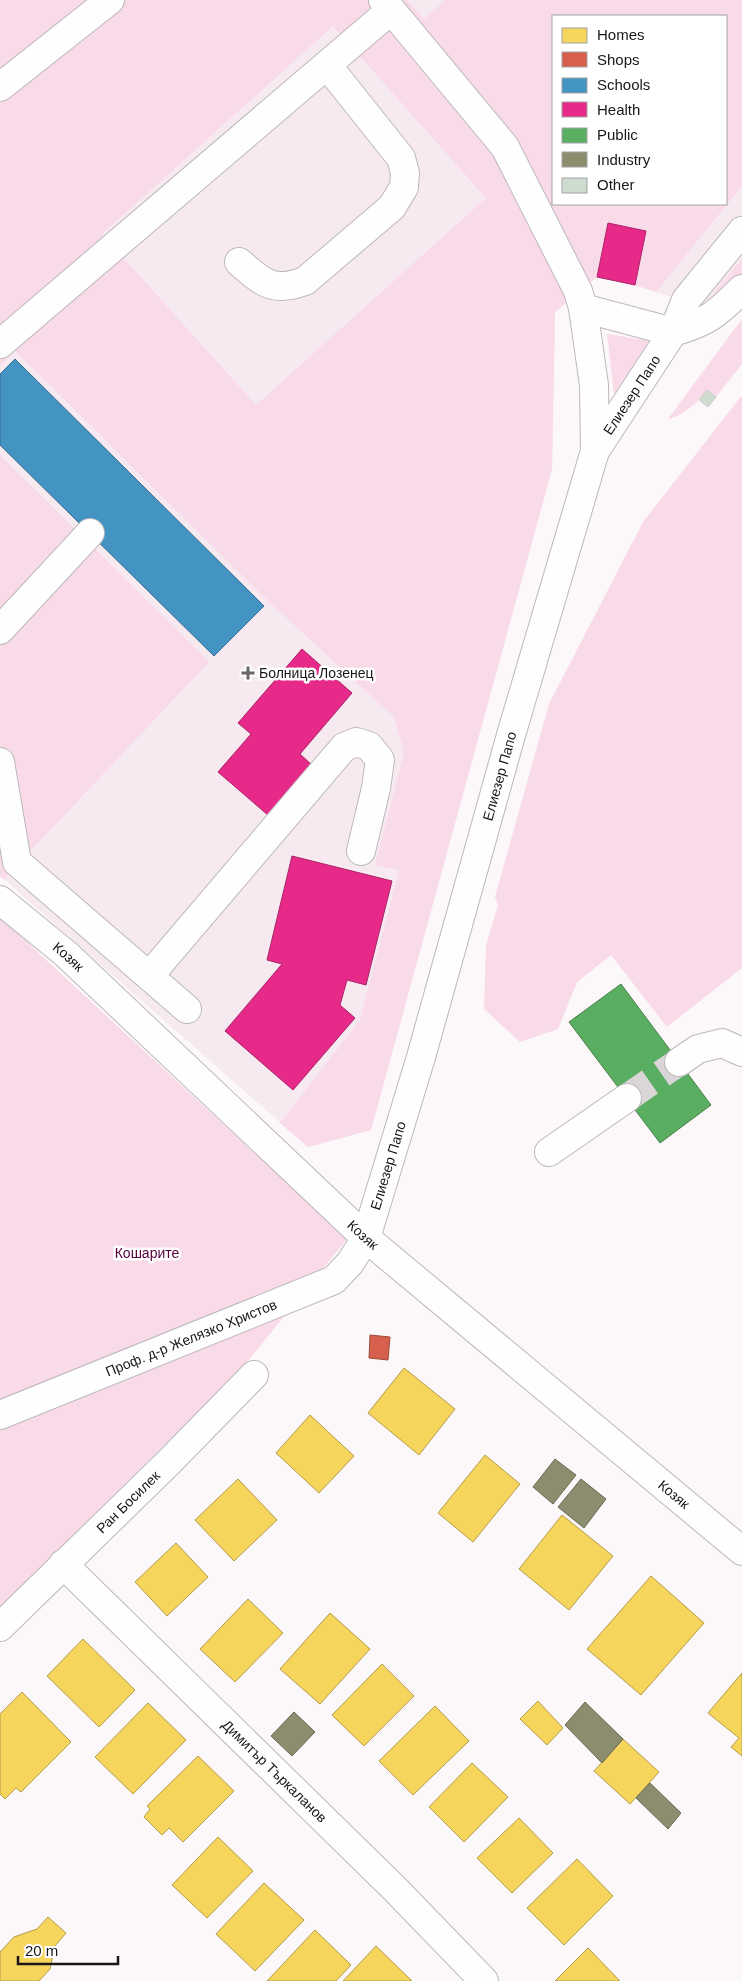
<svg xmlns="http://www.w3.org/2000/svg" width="742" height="1981" font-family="Arial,sans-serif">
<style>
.built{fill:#f6eaf0;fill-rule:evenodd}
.green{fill:#f9dae9;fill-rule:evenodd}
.homes{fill:#f6d55c;stroke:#b49c48}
.shops{fill:#d6604d;stroke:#9e4a3d}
.schools{fill:#4393c3;stroke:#376e90}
.health{fill:#e7298a;stroke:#aa2368}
.public{fill:#5aae61;stroke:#47804b}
.industry{fill:#8c8c6e;stroke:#6a6954}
.building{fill:#cddccf;stroke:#cccccb}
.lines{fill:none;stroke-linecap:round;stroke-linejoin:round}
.minor-tunnel{stroke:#dad5d7;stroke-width:28;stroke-dasharray:28 14;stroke-linecap:butt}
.minor-casing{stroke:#bcb8b9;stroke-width:30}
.minor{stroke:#fffefe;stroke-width:28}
.poi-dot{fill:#696567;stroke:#fff;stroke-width:2}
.labels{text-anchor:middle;stroke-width:5;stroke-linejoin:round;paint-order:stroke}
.street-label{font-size:14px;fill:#1a1618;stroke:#fff}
.poi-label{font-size:14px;fill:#1a1618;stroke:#fff;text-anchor:start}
.park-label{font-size:14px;fill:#57013a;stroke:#fff}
</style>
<rect width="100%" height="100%" fill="#fcf7f9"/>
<path class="built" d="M0 0H742V259L702 307 635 285 597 277 555 312 552 469 371 1130 308 1147 0 876ZM553 16H726V204H553Z"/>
<g class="green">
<path d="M0 0H407L424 19 445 0H742V186L656 292 635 285 646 231 608 224 597 277 555 312 552 469 371 1130 308 1147 280 1123 360 1020 399 870 375 865 404 753 394 717 268 601 15 351 0 366ZM553 16H726V204H553ZM333 26 486 198 256 405 102 234Z"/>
<polygon points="742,259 742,276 718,304 702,307"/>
<path d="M742 319V364L716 397 707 390C698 402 683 416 668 419Z"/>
<polygon points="607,334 651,341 614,394"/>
<polygon points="742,395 742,968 667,1027 611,955 577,982 558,1029 520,1042 484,1009 486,945 498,905 495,897 549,704 643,522"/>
<polygon points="0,455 209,662 4,879 0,876"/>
<polygon points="0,917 347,1239 243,1367 0,1608"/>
</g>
<g class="homes">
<polygon points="404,1368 455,1409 419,1455 368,1413"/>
<polygon points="310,1415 354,1456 319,1493 276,1453"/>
<polygon points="485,1455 520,1484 473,1542 438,1513"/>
<polygon points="238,1479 277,1520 234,1561 195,1520"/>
<polygon points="562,1515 613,1556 569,1610 519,1569"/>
<polygon points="176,1543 208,1577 167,1616 135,1582"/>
<polygon points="651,1576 704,1623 641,1695 587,1649"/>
<polygon points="248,1599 283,1633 235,1682 200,1649"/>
<polygon points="330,1613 370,1649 320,1704 280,1669"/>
<polygon points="83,1639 135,1690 99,1727 47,1676"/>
<polygon points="382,1664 414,1696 364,1746 332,1715"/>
<polygon points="742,1673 742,1756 731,1747 739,1738 708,1713"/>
<polygon points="22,1692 71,1742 21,1792 16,1788 5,1799 0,1794 0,1714"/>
<polygon points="538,1701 563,1728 547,1745 520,1719"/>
<polygon points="148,1703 186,1740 133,1794 95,1757"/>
<polygon points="435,1706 469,1741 413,1795 379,1761"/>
<polygon points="623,1739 659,1772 630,1804 594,1771"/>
<polygon points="198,1756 234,1791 183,1842 169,1828 162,1835 144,1817 150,1809 147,1806"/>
<polygon points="472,1763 508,1797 464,1842 429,1807"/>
<polygon points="519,1818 553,1853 512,1893 477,1858"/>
<polygon points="218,1837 253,1871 207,1918 172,1885"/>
<polygon points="577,1859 613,1896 564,1945 527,1908"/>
<polygon points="264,1883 304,1920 255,1971 216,1934"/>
<polygon points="48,1917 66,1933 55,1946 50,1969 39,1981 0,1981 0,1952 14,1937 37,1929"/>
<polygon points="315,1930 351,1965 336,1981 267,1981"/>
<polygon points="376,1946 412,1981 343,1981"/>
<polygon points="588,1948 620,1981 555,1981"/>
</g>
<polygon class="shops" points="370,1335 390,1337 388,1360 369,1358"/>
<polygon class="schools" points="15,359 264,606 214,656 0,445 0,374"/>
<g class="health">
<polygon points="608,223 646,231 635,285 597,277"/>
<polygon points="302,649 352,693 300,754 313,766 269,816 218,772 251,734 238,723"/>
<polygon points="292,856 392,881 366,985 347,980 340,1005 355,1018 293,1090 225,1031 282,964 267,960"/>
</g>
<polygon class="public" points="621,984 711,1105 660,1143 569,1022"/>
<g class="industry">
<polygon points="555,1459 576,1475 553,1504 533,1487"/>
<polygon points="581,1479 606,1499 584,1528 558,1507"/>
<polygon points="585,1702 623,1739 602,1763 565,1725"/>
<polygon points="294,1712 315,1732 292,1756 271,1736"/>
<polygon points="650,1783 681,1813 668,1829 636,1798"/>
</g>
<polygon class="building" points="707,390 716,397 708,407 699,400"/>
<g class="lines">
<polyline class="minor-tunnel" points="627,1098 679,1062"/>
<defs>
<g id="minor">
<polyline points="383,0 505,147 578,291 583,308 594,385 595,451"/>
<polyline points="0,87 110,0"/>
<path d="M239 262C263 283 273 293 305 281L392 207 404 187 405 173 401 158 327 65"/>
<polyline points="583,308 673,332"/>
<path d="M673 332C708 322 717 314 742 289"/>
<polyline points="0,344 391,10"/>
<polyline points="0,630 90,533"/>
<polyline points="0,762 17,862 187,1009"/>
<path id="s1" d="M0 900 66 954 366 1238 742 1551"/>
<polyline points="149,976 344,747 356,742 369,746 380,760 376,788 361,851"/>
<polyline points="679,1062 698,1049 722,1043 742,1052"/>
<polyline points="549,1152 627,1098"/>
<path id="s2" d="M0 1415 334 1280 350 1263 366 1238 421 1057 511 735 595 451 673 332 686 300 742 231"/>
<path id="s3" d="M63 1564 395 1889 484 1981"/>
<path id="s4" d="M0 1627 169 1462 254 1375"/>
</g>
</defs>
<use href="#minor" class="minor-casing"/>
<use href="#minor" class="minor"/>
</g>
<path class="poi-dot" d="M245.5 665.5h5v5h5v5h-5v5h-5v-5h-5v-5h5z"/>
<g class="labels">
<g class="street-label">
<text dy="5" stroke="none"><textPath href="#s2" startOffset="1300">Елиезер Папо</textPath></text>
<text dy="5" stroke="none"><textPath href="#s2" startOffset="894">Елиезер Папо</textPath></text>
<text dy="5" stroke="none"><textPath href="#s1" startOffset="89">Козяк</textPath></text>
<text dy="5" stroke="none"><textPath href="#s2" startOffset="489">Елиезер Папо</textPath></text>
<text dy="5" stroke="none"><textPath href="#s1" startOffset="494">Козяк</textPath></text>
<text dy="5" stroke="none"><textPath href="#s2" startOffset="206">Проф. д-р Желязко Христов</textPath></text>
<text dy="5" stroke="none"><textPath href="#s1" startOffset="899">Козяк</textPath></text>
<text dy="5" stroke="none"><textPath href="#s4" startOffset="179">Ран Босилек</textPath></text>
<text dy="5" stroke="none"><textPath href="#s3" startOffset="296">Димитър Търкаланов</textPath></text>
</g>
<g class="poi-label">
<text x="259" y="678">Болница Лозенец</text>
</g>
<g class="park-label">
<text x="147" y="1258">Кошарите</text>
</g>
</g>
<rect x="552" y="15" width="175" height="190" fill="#ffffff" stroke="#a3a2a3"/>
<rect x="562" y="28" width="25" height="15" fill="#f6d55c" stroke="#a3a2a3"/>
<text x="597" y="40" font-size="15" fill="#1a1618">Homes</text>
<rect x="562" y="52" width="25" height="15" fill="#d6604d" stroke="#a3a2a3"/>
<text x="597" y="65" font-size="15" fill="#1a1618">Shops</text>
<rect x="562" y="78" width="25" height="15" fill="#4393c3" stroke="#a3a2a3"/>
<text x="597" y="90" font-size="15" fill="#1a1618">Schools</text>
<rect x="562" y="102" width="25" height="15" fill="#e7298a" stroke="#a3a2a3"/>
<text x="597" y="115" font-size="15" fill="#1a1618">Health</text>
<rect x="562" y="128" width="25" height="15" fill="#5aae61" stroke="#a3a2a3"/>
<text x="597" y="140" font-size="15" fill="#1a1618">Public</text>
<rect x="562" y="152" width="25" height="15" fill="#8c8c6e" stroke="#a3a2a3"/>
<text x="597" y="165" font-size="15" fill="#1a1618">Industry</text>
<rect x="562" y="178" width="25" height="15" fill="#cddccf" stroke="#a3a2a3"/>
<text x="597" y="190" font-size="15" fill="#1a1618">Other</text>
<path d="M18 1956v8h100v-8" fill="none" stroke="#1a1618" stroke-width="2.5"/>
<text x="25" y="1956" font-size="15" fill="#1a1618" stroke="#ffffff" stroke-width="4" paint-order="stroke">20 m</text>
</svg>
